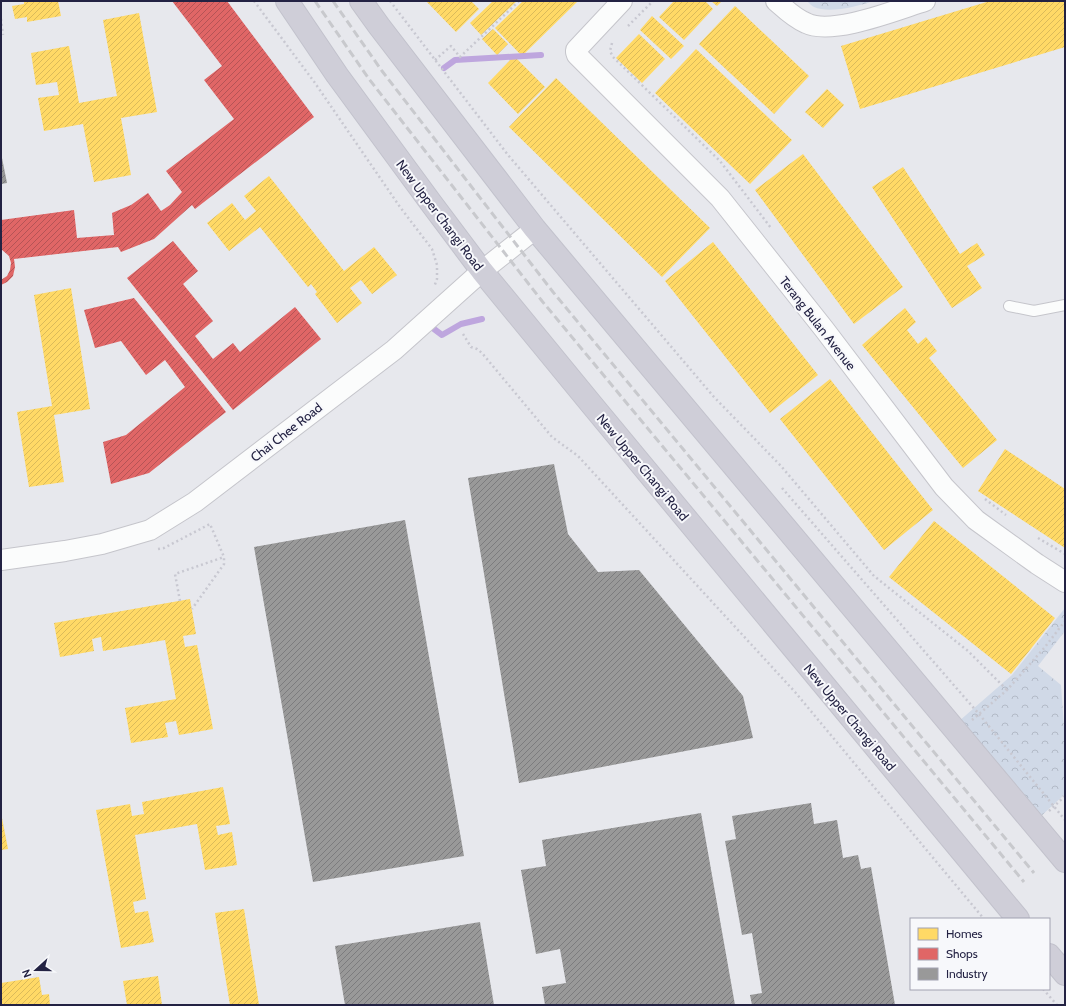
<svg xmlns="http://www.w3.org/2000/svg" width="1066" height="1006" font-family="Cabin,sans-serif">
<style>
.park{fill:url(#park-crowns)}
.homes{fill:url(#homes-hatch)}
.shops{fill:url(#shops-hatch)}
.industry{fill:url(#industry-hatch)}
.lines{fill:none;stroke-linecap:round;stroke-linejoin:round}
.stream{stroke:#bea6de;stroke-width:6}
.lane-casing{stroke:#c5c5cb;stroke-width:12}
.street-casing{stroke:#c5c5cb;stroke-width:22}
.primary-casing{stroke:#c2c2cc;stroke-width:24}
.path{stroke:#c8c8d1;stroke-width:2.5;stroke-dasharray:2 3;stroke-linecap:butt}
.lane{stroke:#fbfcfc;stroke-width:10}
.street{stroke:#fbfcfc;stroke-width:20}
.primary{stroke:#cfced8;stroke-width:22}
.rail{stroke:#c8c9cd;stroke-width:3;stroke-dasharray:8 4;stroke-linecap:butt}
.labels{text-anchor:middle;stroke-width:4;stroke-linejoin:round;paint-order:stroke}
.street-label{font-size:13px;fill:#232243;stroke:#f7f8fb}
</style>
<defs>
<pattern id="park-crowns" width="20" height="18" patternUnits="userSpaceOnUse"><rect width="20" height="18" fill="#d0d9e7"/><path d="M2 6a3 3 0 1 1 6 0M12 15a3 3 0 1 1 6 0" fill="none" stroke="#b2bac7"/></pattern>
<pattern id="homes-hatch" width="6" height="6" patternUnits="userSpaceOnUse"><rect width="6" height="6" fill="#ffd966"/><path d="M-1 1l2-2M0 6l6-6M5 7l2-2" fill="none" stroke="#daba5a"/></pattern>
<pattern id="shops-hatch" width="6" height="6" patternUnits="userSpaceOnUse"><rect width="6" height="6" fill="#e06666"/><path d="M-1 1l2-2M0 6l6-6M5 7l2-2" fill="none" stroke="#b55456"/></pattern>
<pattern id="industry-hatch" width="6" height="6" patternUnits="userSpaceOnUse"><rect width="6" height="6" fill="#999"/><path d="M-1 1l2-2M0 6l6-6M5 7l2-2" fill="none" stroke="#7c7c7e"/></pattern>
</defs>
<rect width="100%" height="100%" fill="#e7e8ed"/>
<g class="park">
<path d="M807 1H873C859 6 829 14 814 7 812 6 809 3 807 1Z"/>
<polygon points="1065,608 1065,631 1038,666 1061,685 1065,742 1065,794 1040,817 958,722 1012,675"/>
</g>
<g class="homes">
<polygon points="24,1 58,1 61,16 27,22 27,17 15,19 12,6 24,4"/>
<polygon points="426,1 471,1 479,9 456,32"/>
<polygon points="493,1 517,1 481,35 470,23"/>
<polygon points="523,1 578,1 522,56 495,28"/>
<polygon points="674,1 705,1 713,9 684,40 659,17"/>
<polygon points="711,1 722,1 717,6"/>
<polygon points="990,1 1065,1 1065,47 860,109 841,46"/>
<polygon points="735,6 809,76 774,114 699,44"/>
<polygon points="139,13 157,112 121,118 131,175 94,182 83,124 44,131 38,98 59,95 57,82 36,85 31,53 69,46 79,103 117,96 103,20"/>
<polygon points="652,16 684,46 671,59 640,30"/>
<polygon points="493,29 508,44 497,55 482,39"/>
<polygon points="639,34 665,59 642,83 616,58"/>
<polygon points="696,49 792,140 750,184 655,93"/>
<polygon points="514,56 545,87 518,114 488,83"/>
<polygon points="556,78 710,228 662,277 509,127"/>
<polygon points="827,89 844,105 823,128 805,112"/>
<polygon points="803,154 903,287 854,324 755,190"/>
<polygon points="903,167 960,254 977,243 985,255 967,266 982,288 952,308 872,187"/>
<polygon points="269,176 344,271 374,247 397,275 372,294 361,280 350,288 362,303 337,323 315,294 317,292 311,284 308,287 260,227 229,251 207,223 232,203 245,220 256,211 244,196"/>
<polygon points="713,242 818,375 770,413 665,281"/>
<polygon points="71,288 90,409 54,415 64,482 29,487 17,412 52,406 34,295"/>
<polygon points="905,308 916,322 907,330 918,344 926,337 937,351 929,358 997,440 963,468 862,345"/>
<polygon points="830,379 933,510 884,550 780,419"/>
<polygon points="1005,449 1065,489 1065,548 978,491"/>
<polygon points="934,521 1055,618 1011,674 889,577"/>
<polygon points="190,599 196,634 183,636 185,647 197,645 213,729 179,735 176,721 165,723 168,737 131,743 125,708 176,699 165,640 103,651 101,637 92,639 94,651 60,657 54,623"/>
<polygon points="223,787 230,824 216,826 218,835 232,832 237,865 205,870 197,824 135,835 146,899 133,902 135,913 148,911 154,942 121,948 96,810 130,804 132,816 144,814 142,802"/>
<polygon points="1,813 8,849 1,850"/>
<polygon points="244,909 259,1005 230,1005 220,945 215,913"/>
<polygon points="158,976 162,1005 127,1005 123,981"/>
<polygon points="39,977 42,995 49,994 50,1005 1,1005 1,983"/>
</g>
<g class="shops">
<polygon points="172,1 227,1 314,117 195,209 192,205 154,239 121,252 118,247 14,259 15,267 13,276 7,282 1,285 1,280 7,276 10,270 11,263 9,256 1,249 1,220 74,210 77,238 114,235 112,213 131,205 148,193 161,211 170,205 182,192 166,171 234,119 204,80 222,66"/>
<polygon points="173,241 198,271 183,284 213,321 195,336 213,359 233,343 240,352 295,307 321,339 233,410 127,278"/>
<polygon points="134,298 226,412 149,473 111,484 103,442 126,435 185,387 165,360 146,375 121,341 95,348 84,310"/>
</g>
<g class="industry">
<polygon points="1,153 7,183 1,184"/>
<polygon points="554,464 568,534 598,572 639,570 743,696 753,738 519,783 468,478"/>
<polygon points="405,520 464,856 313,882 254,547"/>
<polygon points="811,803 814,824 837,820 843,858 858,855 861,869 871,867 895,1005 752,1005 750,995 762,993 752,933 742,935 725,841 736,839 732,816"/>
<polygon points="701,813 735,1005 545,1005 542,987 566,983 560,949 536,954 521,870 546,866 542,840"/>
<polygon points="480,922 494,1005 345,1005 335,946"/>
</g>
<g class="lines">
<g class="stream">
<polyline points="444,68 455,60 541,55"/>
<polyline points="434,329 442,335 461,324 482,319"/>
</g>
<defs>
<polyline id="lane" points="1009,306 1034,311 1065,305"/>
<g id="street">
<polyline points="622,1 576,50 576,52 577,55 720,198 824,329 944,487 976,520 1037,564 1065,582"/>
<path d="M776 1C785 9 794 18 806 23 832 36 896 10 925 1"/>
<polyline points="1,560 65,551 102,544 150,530 195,502 394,350 482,271 535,229"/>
</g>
<g id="primary">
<polyline points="287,1 337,75 431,203 482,271 592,405 1018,919"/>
<polyline points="361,1 379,26 535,229 1065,861"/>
<polyline points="1049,955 1065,974"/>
</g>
</defs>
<use href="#lane" class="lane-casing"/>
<use href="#street" class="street-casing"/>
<use href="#primary" class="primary-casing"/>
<g class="path">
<polyline points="254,1 315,83 400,207 432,249 437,265 437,279 434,287"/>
<polyline points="390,1 508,155 714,397 781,466 874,576 968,651 1007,690"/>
<polyline points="1,19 3,35"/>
<polyline points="628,26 653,1"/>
<polyline points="612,43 610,51 613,57 720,161 771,228"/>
<polyline points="435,60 451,46 460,57 519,1"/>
<polyline points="463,334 471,347 477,349 482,353 552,437 578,456 795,692 984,919"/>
<polyline points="782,488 979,714 1065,820"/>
<polyline points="985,499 1006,515"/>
<polyline points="1038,538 1065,554"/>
<polyline points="158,549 164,548 210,524 224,557 224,564 192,609"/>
<polyline points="180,601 175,574 224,557"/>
<polyline points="972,720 1007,690 1045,647 1065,621"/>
<polyline points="1049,811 1065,796"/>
<polyline points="1043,989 1057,1005"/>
</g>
<use href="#lane" class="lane"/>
<use href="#street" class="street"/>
<use href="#primary" class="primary"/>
<g class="rail">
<polyline points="315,1 369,79 542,301 1024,882"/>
<polyline points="333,1 382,71 553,292 1034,873"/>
</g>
</g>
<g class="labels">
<g class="street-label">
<text transform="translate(440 215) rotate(53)" y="5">New Upper Changi Road</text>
<text transform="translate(818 323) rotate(52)" y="5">Terang Bulan Avenue</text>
<text transform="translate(286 432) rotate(-38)" y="5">Chai Chee Road</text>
<text transform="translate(643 467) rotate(50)" y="5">New Upper Changi Road</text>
<text transform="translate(850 717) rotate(50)" y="5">New Upper Changi Road</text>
</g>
</g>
<rect width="1066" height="1006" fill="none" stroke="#232243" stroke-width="4"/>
<rect x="910" y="918" width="140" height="72" fill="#f7f8fb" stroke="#a2a2b1"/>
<rect x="918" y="928" width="20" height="12" fill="#ffd966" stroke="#a2a2b1"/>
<text x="946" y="938" font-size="12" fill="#232243">Homes</text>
<rect x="918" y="948" width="20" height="12" fill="#e06666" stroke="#a2a2b1"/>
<text x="946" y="958" font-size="12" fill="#232243">Shops</text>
<rect x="918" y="968" width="20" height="12" fill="#999999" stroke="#a2a2b1"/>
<text x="946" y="978" font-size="12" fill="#232243">Industry</text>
<g transform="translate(36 970) rotate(249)" stroke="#f7f8fb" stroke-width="3" paint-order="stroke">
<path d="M0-3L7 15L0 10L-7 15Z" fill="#232243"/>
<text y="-6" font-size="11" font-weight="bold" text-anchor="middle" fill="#232243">N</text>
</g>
</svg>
